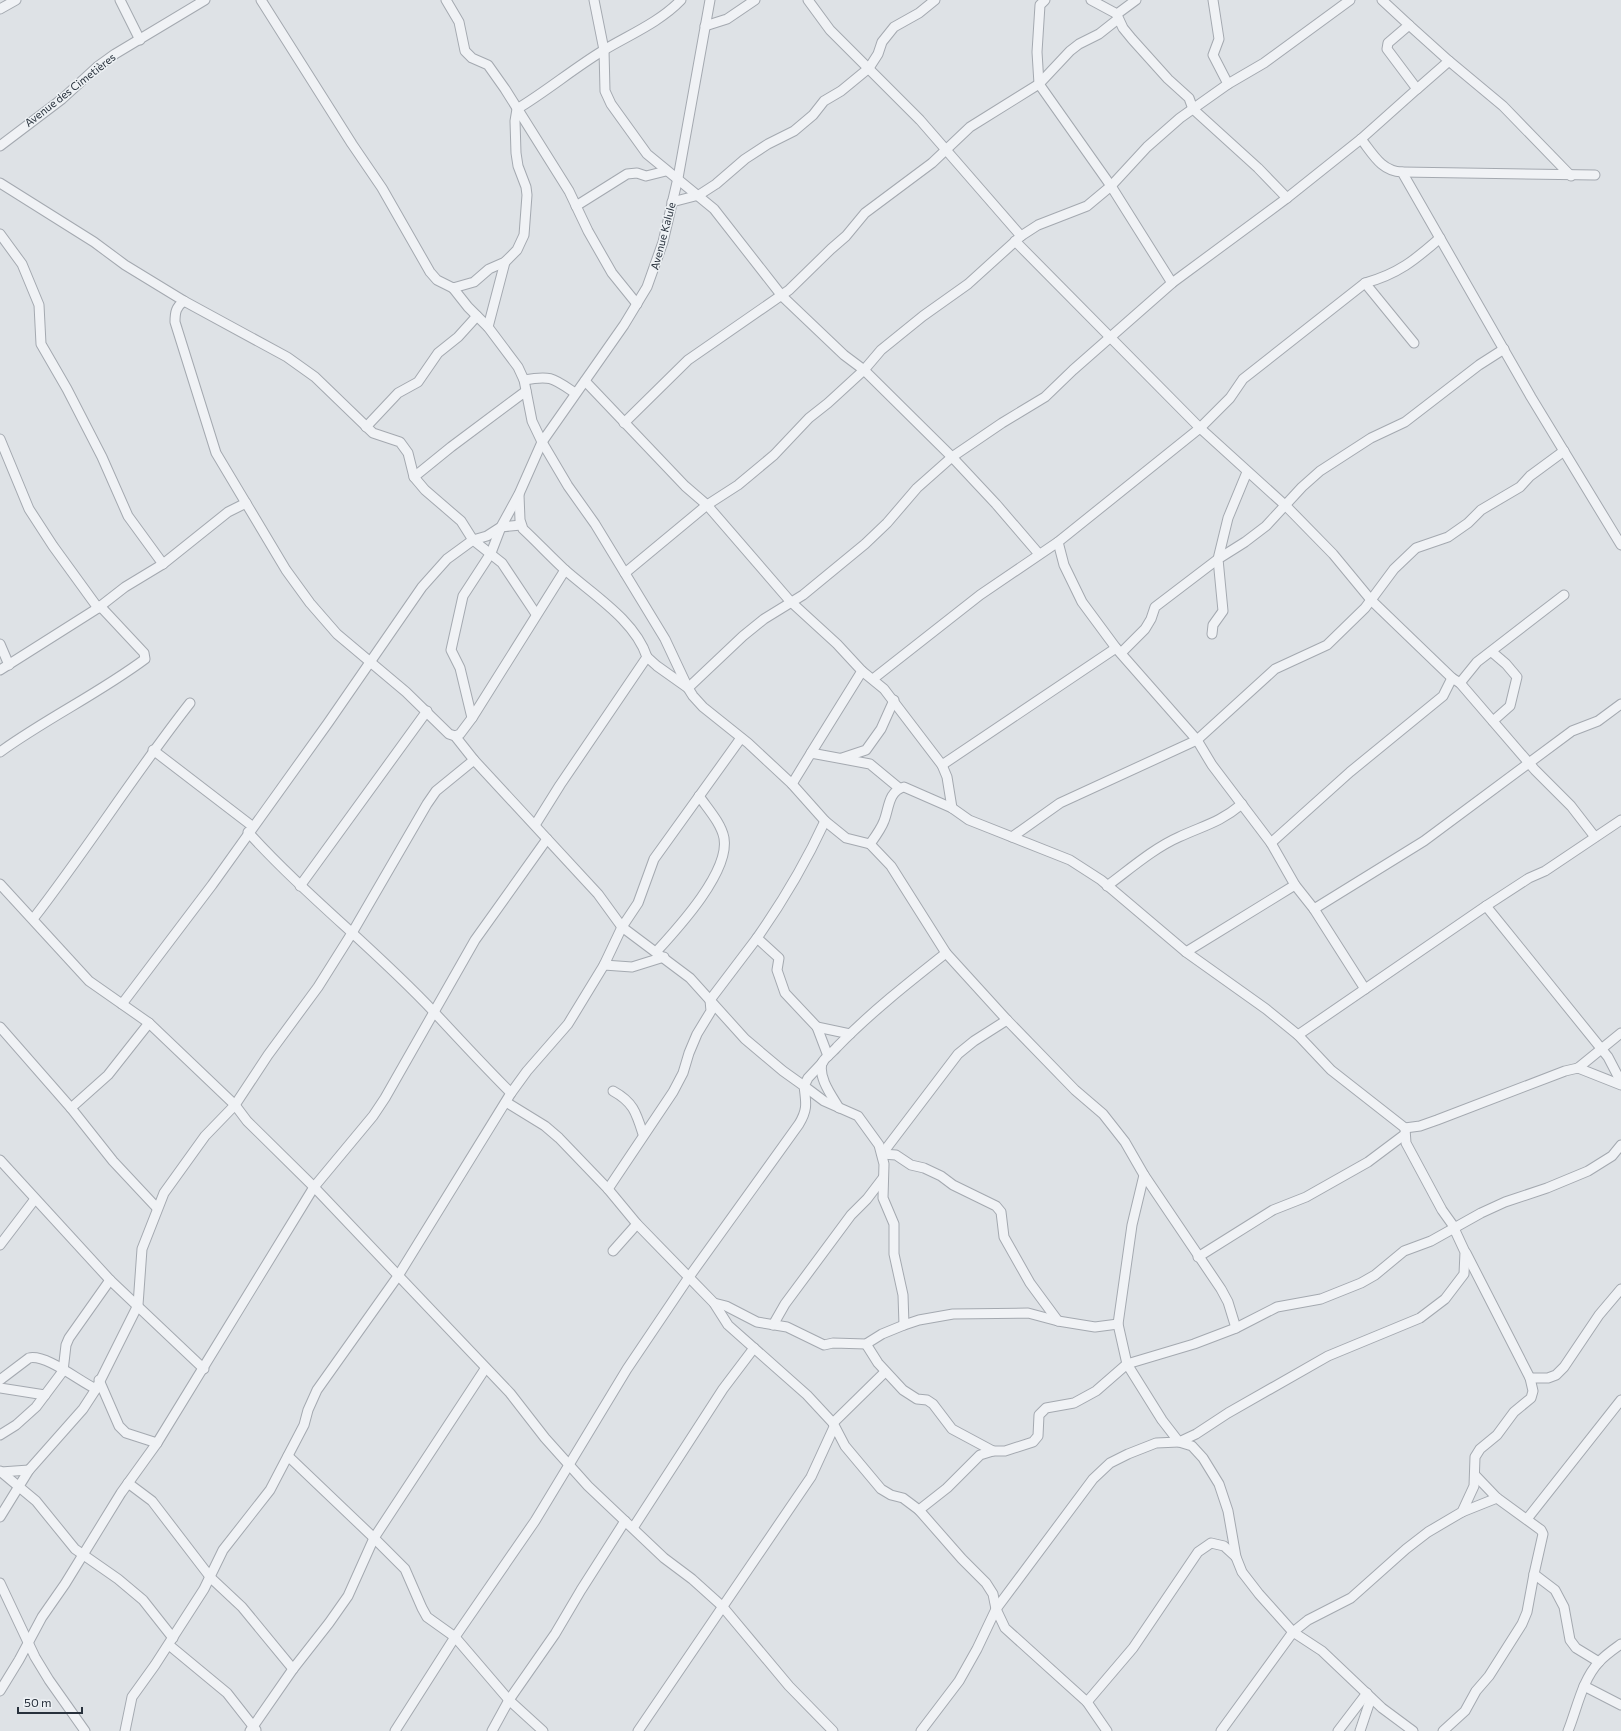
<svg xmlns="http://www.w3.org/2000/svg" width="1621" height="1731" font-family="Commissioner,sans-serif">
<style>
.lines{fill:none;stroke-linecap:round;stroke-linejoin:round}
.minor-casing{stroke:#a4a9b0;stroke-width:11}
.minor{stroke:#f0f2f5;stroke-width:9}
.labels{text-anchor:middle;stroke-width:3;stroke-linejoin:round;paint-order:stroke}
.street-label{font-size:11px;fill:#28313c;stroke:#edf1f4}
</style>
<rect width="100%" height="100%" fill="#dee2e6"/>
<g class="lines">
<defs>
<g id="minor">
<polyline points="120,0 140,40"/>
<path d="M261 0 352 144 382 188 430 272 437 280 453 288 474 282 489 269 505 262 517 250 524 235 527 195 526 187 518 166 516 153 515 121 517 109C547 91 574 68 604 50 629 35 660 22 681 0"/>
<polyline points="446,0 459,22 465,51 472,58 488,65 505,89 569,191 588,231 612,273 637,304"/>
<polyline points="594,0 604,50 605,91 611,104 647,154 714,209 782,296 844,355 864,370 952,457 996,504 1039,554"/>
<polyline points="808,0 830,30 920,120 1021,236"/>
<polyline points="1045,0 1040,5 1037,52 1039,84 1111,186 1172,283"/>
<polyline points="1091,0 1117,14 1136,0"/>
<polyline points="1213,0 1219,39 1213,55 1228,84"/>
<polyline points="0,9 16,0"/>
<polyline points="1117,15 1123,28 1132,39 1168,79 1189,98 1193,109 1258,168 1287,198 1361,139 1417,89 1387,49 1388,43 1409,25 1382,0"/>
<polyline points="1409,25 1449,61 1417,89"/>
<polyline points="705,26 727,19 755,0"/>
<polyline points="1449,61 1503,106 1571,176"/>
<path d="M1361 139C1373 154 1381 171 1402 172L1531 397 1621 545"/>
<polyline points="0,146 62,99 97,67 115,54 205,0"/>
<polyline points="1402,172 1595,175"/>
<polyline points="0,183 94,242 125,265 184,301 287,357 315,377 373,433 400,442 408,453 414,477 425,490 461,521 473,540 502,563 536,614"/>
<polyline points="672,202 699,195 716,184 745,159 768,144 794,131 813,115 824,101 841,91 869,68 878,54 882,42 894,27 919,13 935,0"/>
<polyline points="576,206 627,174 637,173 646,176 666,171"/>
<polyline points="0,234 22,264 39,305 41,344 67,389 102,457 128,516 163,564"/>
<path d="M1015 241 1200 428 1230 398 1243 379 1365 283C1398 274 1415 260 1440 238"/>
<polyline points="1365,283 1414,343"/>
<polyline points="453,288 468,307 488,327 518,367 524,380 532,421 542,442 568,486 595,524 665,639 688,688 693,696 703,707 748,743 792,784 825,821 846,838 870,844 891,866 946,953 1007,1020 1075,1090 1103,1114 1125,1142 1144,1175 1132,1225 1118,1324 1127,1364 1162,1420 1179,1442 1192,1446 1203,1458 1219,1484 1228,1511 1236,1557 1242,1572 1259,1594 1293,1632 1322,1651 1382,1708 1413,1731"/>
<path d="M184 301C176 307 175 312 175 322L216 453 286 570 310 603 337 634 406 692 449 734 455 736 474 760 598 894 622 927 690 978 745 1039 783 1071 804 1086C806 1103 808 1109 799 1124L689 1277 627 1369 535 1521 455 1637 395 1731"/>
<polyline points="488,327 505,262"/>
<path d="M524 380C551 375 553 378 575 393"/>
<polyline points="585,381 685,486 707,505 790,601 837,644 862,671 884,689 942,765 947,777 952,808"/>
<polyline points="624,423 688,360 789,290 831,249 846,236 865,213 932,163 970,127 1039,84 1070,51 1079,44 1099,34 1118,19"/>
<polyline points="366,427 398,393 418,382 438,353 458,337 477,316"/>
<polyline points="0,439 29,509 53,546 98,608"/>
<polyline points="414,477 451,447 526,391"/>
<path d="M519 495 520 520 523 529C537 542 550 556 564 569 592 594 635 620 647 657L560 785 535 825"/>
<polyline points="1058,542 1064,565 1082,602 1116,648 1197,740 1212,765 1271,843 1295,885 1314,909 1424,841 1572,731 1598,721 1621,704"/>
<polyline points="625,573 707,505 738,485 774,455 809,418 828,403 864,370 881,350 923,316 968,284 1021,236 1038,225 1087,206 1111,186 1147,147 1180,118 1228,84 1264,63 1350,0"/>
<polyline points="1212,634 1213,625 1223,611 1218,559 1245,542 1266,526 1302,487 1320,471 1371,438 1405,422 1479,365 1504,349"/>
<polyline points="0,644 9,665"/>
<polyline points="1492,652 1506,664 1517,677 1510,706 1493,721"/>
<polyline points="1121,653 1145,629 1151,619 1155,607 1218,559 1228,518 1247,472"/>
<polyline points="647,657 657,666 688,688 743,636 764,619 803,595 865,544 887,523 917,488 952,457 1002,423 1045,397 1073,370 1172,283 1287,198"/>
<polyline points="0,670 98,608 125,587 163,564 228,512 246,503"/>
<polyline points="873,679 980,595 1058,542 1200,428 1286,506 1333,554 1371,600 1452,678 1460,683 1535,770 1571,806 1595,837"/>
<polyline points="1460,683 1477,662 1564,595"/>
<polyline points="472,718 460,668 451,650 463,596 491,553 501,527 521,525"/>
<polyline points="455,736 460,734 472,718 565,570"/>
<polyline points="153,750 252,826"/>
<path d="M0 752C47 718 98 694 145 659L144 653 100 606"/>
<polyline points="811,753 862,671"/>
<polyline points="842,758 866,750 881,729 894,700"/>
<polyline points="942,765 1116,648"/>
<polyline points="792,784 811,753 870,764 899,788"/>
<path d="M825 821C806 862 783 901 757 938L779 958 777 970 785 993 817 1027 828 1056"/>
<path d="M248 832C306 896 375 949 434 1012 459 1039 485 1067 511 1093"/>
<polyline points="1012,837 1060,803 1197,740 1275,669 1327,645 1365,608 1394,569 1416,548 1448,537 1468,523 1481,510 1520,487 1530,476 1564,451"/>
<polyline points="1271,843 1350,772 1443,696 1452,678"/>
<path d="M870 844C875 837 881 829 884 821 889 809 888 791 904 787L952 808 969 820 1070 860 1101 880 1186 952 1266 1009 1298 1035 1331 1070 1405 1128 1420 1126 1437 1120 1565 1071 1578 1068 1621 1085"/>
<polyline points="0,884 89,981 149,1023 235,1105 247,1121 314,1187 510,1393 545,1438 588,1486 664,1558 692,1579 722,1606 789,1686 833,1731"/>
<polyline points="300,886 427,711"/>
<path d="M1107 886C1130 869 1154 848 1179 837 1205 825 1219 823 1242 804"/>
<polyline points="1486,906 1529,878 1545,871 1621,820"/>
<polyline points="1314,909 1365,989"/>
<path d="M33 919C88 848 135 773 190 703"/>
<path d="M656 952C677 929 730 872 724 838 721 823 708 809 699 796"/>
<polyline points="1186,952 1295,885"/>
<polyline points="604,965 632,967 664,957"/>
<polyline points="122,1004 212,885 328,723 422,587 447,559 473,540 487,536 501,527 519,494 542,442 624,325 647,287 663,242 678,178 710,0"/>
<polyline points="0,1027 71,1108 113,1161 157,1208"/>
<polyline points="817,1027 850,1034"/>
<polyline points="1298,1035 1486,906 1608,1057 1621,1082"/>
<polyline points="823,1062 808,1078 804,1086 824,1101 858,1116 879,1145 884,1164 883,1198 894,1224 894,1254 903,1295 904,1325"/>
<polyline points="1578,1068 1621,1033"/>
<path d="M613 1091C633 1102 636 1112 643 1134"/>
<polyline points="506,1102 545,1126 559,1138 608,1189 637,1224 714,1303 728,1325 807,1395 833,1423 845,1446 881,1489 891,1495 903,1498 919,1510 947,1488 980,1455 993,1451 1005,1451 1033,1442 1038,1436 1039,1415 1046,1408 1074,1403 1096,1391 1127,1364 1194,1344 1236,1328 1277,1307 1321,1299 1361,1283 1375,1275 1404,1251 1431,1241 1481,1213 1505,1202 1547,1188 1588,1171 1612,1156 1621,1145"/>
<polyline points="71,1108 108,1075 149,1023"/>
<path d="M839 1108C832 1096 818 1078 822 1063 824 1058 833 1052 837 1047 870 1013 908 983 946 953"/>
<polyline points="882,1154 896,1155 911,1165 924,1168 941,1176 953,1185 996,1206 1001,1212 1004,1237 1030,1283 1058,1321"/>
<polyline points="882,1154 958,1054 974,1041 1007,1020"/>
<polyline points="0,1160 110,1280 204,1369"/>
<polyline points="1144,1175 1221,1289 1228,1302 1236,1328"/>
<polyline points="608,1189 673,1092 683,1073 689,1053 697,1034 711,1011 710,1000 757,938"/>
<polyline points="0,1245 35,1199"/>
<polyline points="613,1251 637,1224"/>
<polyline points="1198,1257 1273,1210 1306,1197 1368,1162 1404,1135"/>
<polyline points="714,1303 726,1306 757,1322 787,1327 824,1345 833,1343 866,1344 882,1334 904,1325 919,1320 953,1314 1028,1313 1058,1321 1095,1327 1118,1324"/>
<polyline points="773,1325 785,1304 851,1215 867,1199 883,1178"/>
<polyline points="866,1344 878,1363 903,1390 917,1399 927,1400 933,1404 952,1429 993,1451"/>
<polyline points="1530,1378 1548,1378 1556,1375 1564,1367 1599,1315 1621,1289"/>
<path d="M0 1380 29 1358C46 1354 79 1381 96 1389"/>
<polyline points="99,1380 119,1426 126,1433 157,1443"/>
<polyline points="0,1388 45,1395"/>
<polyline points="833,1423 885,1372"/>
<polyline points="0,1435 16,1425 36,1407 63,1371 66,1345 69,1338 110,1280"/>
<polyline points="288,1456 374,1538 405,1569 422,1608 427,1617 455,1637 509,1700 543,1731"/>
<polyline points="0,1471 36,1501 75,1549 118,1579 143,1600 173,1638"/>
<polyline points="1,1472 29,1470"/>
<polyline points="1475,1475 1497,1498 1541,1530 1543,1534 1534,1574 1555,1590 1564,1607 1570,1640 1576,1648 1599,1662"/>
<polyline points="128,1483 152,1501 211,1578 242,1607 293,1669"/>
<polyline points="919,1510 962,1559 986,1583 993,1594 996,1609 1005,1628 1087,1702 1133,1648 1198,1552 1211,1543 1224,1546 1236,1557"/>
<polyline points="1462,1512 1497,1498"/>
<polyline points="0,1517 29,1470 83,1409 96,1389 138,1305 142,1249 164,1193 205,1136 235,1105 268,1055 318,987 352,933 427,804 436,791 474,760"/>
<polyline points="1527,1519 1621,1400"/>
<polyline points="633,1528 723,1389 754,1348"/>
<polyline points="0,1583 35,1657 49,1680 85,1731"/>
<polyline points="169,1645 227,1693 256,1730"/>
<polyline points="1584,1686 1621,1705"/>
<polyline points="0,1691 19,1660 42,1617 65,1584 121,1493 157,1443 314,1187 373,1116 385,1098 475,940 547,839"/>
<polyline points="1087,1702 1107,1731"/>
<polyline points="125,1731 132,1697 155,1665 204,1589 223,1550 270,1490 304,1425 308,1410 317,1390 398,1276 511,1093 527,1071 568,1024 604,965 622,927 638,903 654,859 741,738"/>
<polyline points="250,1731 293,1669 329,1623 348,1596 374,1538 485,1369"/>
<polyline points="492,1731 509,1700 555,1634 581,1590 625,1521"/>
<polyline points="638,1731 811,1477 834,1427"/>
<polyline points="921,1731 959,1681 977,1649 996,1609 1093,1479 1110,1463 1128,1454 1156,1443 1179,1442 1196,1434 1228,1413 1328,1356 1420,1318 1445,1299 1464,1274 1465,1252 1452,1224 1442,1210 1406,1143 1405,1128"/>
<polyline points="1221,1731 1293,1632 1308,1620 1351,1598 1406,1549 1428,1532 1462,1512 1474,1486 1475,1457 1480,1449 1497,1435 1514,1412 1531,1398 1533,1391 1530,1378 1466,1253"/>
<polyline points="1338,1731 1367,1693"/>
<polyline points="1360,1731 1371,1698"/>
<polyline points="1443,1731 1465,1711 1476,1691 1489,1676 1522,1624 1527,1612 1534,1574"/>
<path d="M1568 1731C1577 1709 1582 1680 1599 1662 1605 1655 1614 1649 1621 1644"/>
</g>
</defs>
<use href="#minor" class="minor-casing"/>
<use href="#minor" class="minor"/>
</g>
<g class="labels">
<g class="street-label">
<text transform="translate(70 90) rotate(-38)" y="4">Avenue des Cimetières</text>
<text transform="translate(663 236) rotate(-75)" y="4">Avenue Kalule</text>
</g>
</g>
<path d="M18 1707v6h64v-6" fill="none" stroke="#28313c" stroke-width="2"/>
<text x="24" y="1707" font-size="12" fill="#28313c" stroke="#edf1f4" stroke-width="3" paint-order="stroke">50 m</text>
</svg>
